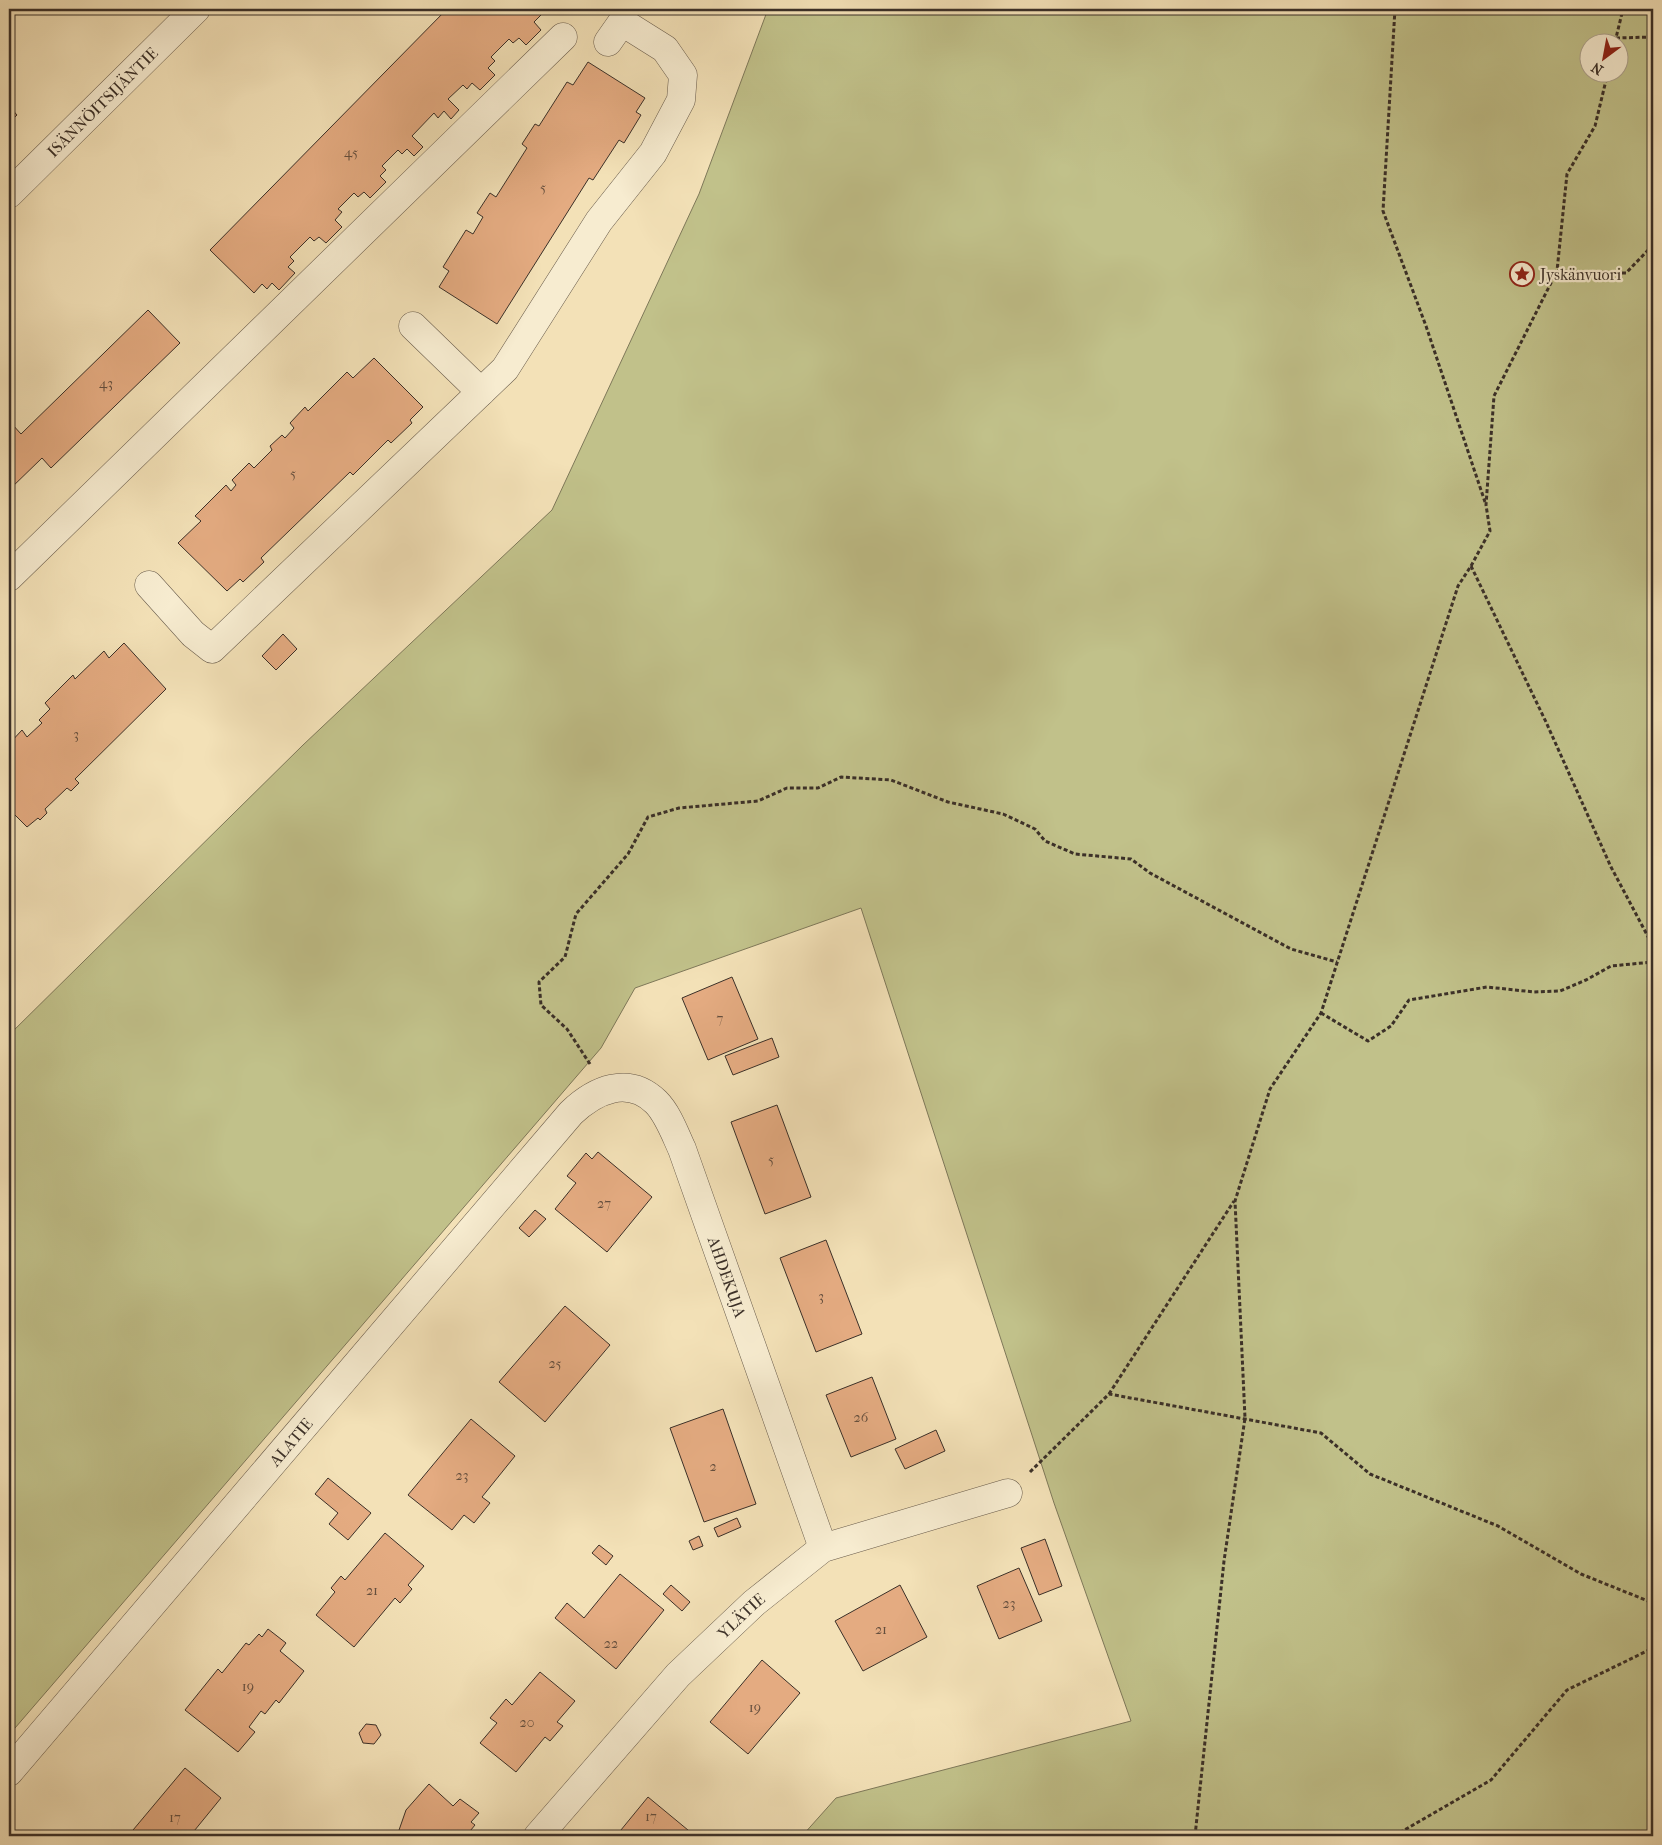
<svg xmlns="http://www.w3.org/2000/svg" width="1662" height="1845" font-family="'IM FELL French Canon',serif">
<style>
.green{fill:#c1c18a;stroke:#7e7859;fill-rule:evenodd}
.building{fill:#e4ab81;stroke:#3b3028}
.lines{fill:none;stroke-linecap:round;stroke-linejoin:round}
.minor-casing{stroke:#695c4c;stroke-width:29}
.path{stroke:#3b3028;stroke-width:3;stroke-dasharray:4 2.5;stroke-linecap:butt}
.minor{stroke:#f7ecd0;stroke-width:28}
.labels{text-anchor:middle;stroke-width:4.5;stroke-linejoin:round;paint-order:stroke}
.number-label{font-size:14px;fill:#654f3e}
.street-label{font-size:16px;fill:#3b3028;stroke:#f7ecd0}
.poi-label{font-size:16px;fill:#3b3028;stroke:#f7ecd0;text-anchor:start}
</style>
<rect width="100%" height="100%" fill="#f3e1b7"/>
<filter id="stains"><feTurbulence type="fractalNoise" baseFrequency=".004" numOctaves="4"/><feColorMatrix values="0 0 0 0 .2 0 0 0 0 .09 0 0 0 0 .02 0 0 0 .5 -.17"/></filter>
<radialGradient id="worn" r=".72"><stop offset=".6" stop-color="#630" stop-opacity="0"/><stop offset="1" stop-color="#630" stop-opacity=".3"/></radialGradient>
<path class="green" d="M768 9H1653V1836H802L836 1798 1131 1721 1054 1503 861 908 635 988 601 1048 9 1735V1035L303 745 552 510 699 194ZM1590 42H1620V72H1590Z"/>
<g class="building">
<polygon points="342,9 354,9 348,14"/>
<polygon points="447,9 539,9 537,11 541,15 534,22 541,30 526,45 519,38 513,43 509,39 491,57 495,61 488,68 495,75 480,90 472,83 467,89 463,85 448,99 459,110 451,119 444,111 438,118 434,113 412,136 423,147 414,156 407,149 402,154 398,150 382,166 386,170 380,176 386,182 370,198 364,192 358,197 354,193 338,209 342,212 335,220 342,227 326,243 319,237 314,241 310,237 290,257 294,261 288,267 295,273 279,290 272,283 267,289 262,284 254,293 210,250"/>
<polygon points="588,62 645,98 636,112 641,115 624,143 619,140 593,180 589,178 497,324 439,287 449,271 443,267 466,230 473,234 483,217 477,213 490,193 496,197 527,148 522,144 535,124 539,126 567,82 573,85"/>
<polygon points="9,106 17,115 9,123"/>
<polygon points="148,310 180,343 51,468 42,458 9,490 9,426 12,424 21,434"/>
<polygon points="374,358 423,407 410,420 412,423 391,443 388,440 353,475 350,472 261,558 264,562 243,582 240,579 227,591 178,543 201,521 195,516 226,485 231,491 236,485 232,480 249,463 254,468 272,450 270,446 282,435 285,438 294,428 290,423 305,407 308,411 347,372 353,378"/>
<polygon points="283,634 297,649 276,670 262,656"/>
<polygon points="124,643 166,689 75,779 79,783 71,791 67,788 45,809 47,813 40,820 38,818 27,827 9,809 9,744 22,730 27,737 42,723 39,720 50,709 45,703 73,675 75,679 104,651 109,658"/>
<polygon points="732,977 758,1039 708,1060 682,998"/>
<polygon points="772,1038 779,1057 733,1075 725,1056"/>
<polygon points="777,1105 811,1197 765,1214 731,1122"/>
<polygon points="598,1152 652,1197 607,1252 555,1209 576,1183 567,1176 586,1153 592,1159"/>
<polygon points="535,1210 546,1219 529,1237 519,1228"/>
<polygon points="826,1240 862,1334 816,1352 780,1258"/>
<polygon points="565,1306 610,1345 545,1422 499,1382"/>
<polygon points="872,1377 896,1439 851,1457 826,1395"/>
<polygon points="723,1409 756,1504 704,1522 670,1428"/>
<polygon points="471,1419 515,1456 482,1497 490,1503 474,1523 464,1515 452,1530 408,1495"/>
<polygon points="936,1430 945,1451 905,1469 895,1449"/>
<polygon points="328,1478 371,1513 348,1540 329,1524 338,1513 315,1494"/>
<polygon points="737,1518 741,1527 718,1537 714,1528"/>
<polygon points="385,1533 424,1566 408,1585 412,1589 400,1603 395,1598 354,1647 316,1615 335,1592 331,1588 341,1576 345,1580"/>
<polygon points="699,1536 703,1546 693,1550 689,1541"/>
<polygon points="1045,1539 1062,1586 1039,1595 1021,1548"/>
<polygon points="599,1545 613,1556 606,1565 592,1553"/>
<polygon points="1019,1568 1042,1621 999,1639 977,1586"/>
<polygon points="620,1574 664,1610 616,1669 555,1618 567,1603 584,1618"/>
<polygon points="671,1585 690,1602 682,1611 663,1594"/>
<polygon points="900,1585 927,1637 863,1671 835,1621"/>
<polygon points="268,1629 286,1643 280,1651 304,1671 279,1703 276,1700 265,1714 261,1711 249,1727 255,1732 238,1752 185,1710 218,1669 222,1673 246,1643 249,1645 259,1634 262,1637"/>
<polygon points="762,1660 800,1693 748,1754 710,1722"/>
<polygon points="540,1672 575,1701 557,1722 563,1726 550,1741 545,1737 516,1772 480,1743 497,1723 490,1718 506,1699 512,1705"/>
<polygon points="366,1724 376,1725 381,1735 374,1744 363,1743 359,1733"/>
<polygon points="185,1768 221,1798 190,1836 128,1836"/>
<polygon points="429,1784 453,1806 460,1799 479,1813 471,1822 475,1825 466,1836 396,1836 398,1833 406,1810"/>
<polygon points="648,1797 694,1835 693,1836 616,1836"/>
</g>
<g class="lines">
<defs>
<g id="minor">
<path id="s1" d="M9 194 196 9"/>
<polyline points="413,326 481,392"/>
<polyline points="9,577 563,37"/>
<polyline points="149,585 193,634 212,649 505,369 599,221 653,153 681,100 683,75 665,49 622,22 608,42"/>
<path id="s2" d="M9 1772 571 1113C595 1090 628 1075 656 1102 668 1114 675 1134 682 1149L823 1548"/>
<path id="s3" d="M538 1836 678 1675 754 1603 823 1548 1008 1493"/>
</g>
</defs>
<use href="#minor" class="minor-casing"/>
<g class="path">
<polyline points="1395,9 1383,211 1426,326 1485,502"/>
<polyline points="1616,38 1653,37"/>
<polyline points="1615,42 1623,9"/>
<polyline points="1557,271 1626,273 1653,245"/>
<polyline points="1471,566 1546,722 1611,867 1653,946"/>
<polyline points="1321,1013 1368,1041 1391,1026 1409,1000 1487,987 1534,992 1560,991 1586,980 1611,966 1653,962"/>
<polyline points="590,1064 567,1029 541,1005 539,982 565,957 576,914 628,854 648,817 679,808 758,801 787,788 818,788 841,777 891,780 948,802 1003,814 1035,829 1045,841 1075,854 1131,859 1150,873 1291,949 1337,962"/>
<polyline points="1109,1394 1234,1201"/>
<polyline points="1030,1472 1109,1394 1321,1433 1370,1474 1498,1526 1581,1574 1653,1603"/>
<polyline points="1195,1836 1224,1561 1245,1418 1235,1201 1270,1089 1321,1013 1458,586 1471,566 1490,531 1486,505 1494,396 1557,271 1567,174 1595,126 1608,72"/>
<polyline points="1394,1836 1491,1780 1567,1690 1653,1648"/>
</g>
<use href="#minor" class="minor"/>
</g>
<defs>
<symbol id="sight-ring" viewBox="-11 -11 22 22"><circle r="9.5" fill="#f7ecd0" stroke="#8f2418" stroke-width="1.5"/><path d="M0-6L1.8-2.2L6-1.7L2.9 1.2L3.7 5.4L0 3.3L-3.7 5.4L-2.9 1.2L-6-1.7L-1.8-2.2Z" fill="#8f2418"/></symbol>
</defs>
<g fill-rule="evenodd">
<use href="#sight-ring" x="1508" y="260" width="28" height="28"/>
</g>
<g class="labels">
<g class="number-label">
<text x="351" y="157">45</text>
<text x="543" y="192">5</text>
<text x="106" y="388">43</text>
<text x="293" y="478">5</text>
<text x="76" y="739">3</text>
<text x="720" y="1023">7</text>
<text x="771" y="1164">5</text>
<text x="604" y="1208">27</text>
<text x="821" y="1301">3</text>
<text x="555" y="1368">25</text>
<text x="861" y="1422">26</text>
<text x="713" y="1471">2</text>
<text x="462" y="1480">23</text>
<text x="372" y="1595">21</text>
<text x="1009" y="1608">23</text>
<text x="881" y="1634">21</text>
<text x="611" y="1648">22</text>
<text x="248" y="1691">19</text>
<text x="755" y="1712">19</text>
<text x="527" y="1727">20</text>
<text x="651" y="1821">17</text>
<text x="175" y="1822">17</text>
</g>
<g class="street-label">
<text dy="6" stroke="none"><textPath href="#s1" startOffset="131">ISÄNNÖITSIJÄNTIE</textPath></text>
<text dy="6" stroke="none"><textPath href="#s2" startOffset="1152">AHDEKUJA</textPath></text>
<text dy="6" stroke="none"><textPath href="#s2" startOffset="434">ALATIE</textPath></text>
<text dy="6" stroke="none"><textPath href="#s3" startOffset="300">YLÄTIE</textPath></text>
</g>
<g class="poi-label">
<text x="1540" y="280">Jyskänvuori</text>
</g>
</g>
<rect width="1662" height="1845" fill="none" stroke="#f3e1b7" stroke-width="30"/>
<rect x="10" y="10" width="1642" height="1825" fill="none" stroke="#3b3028" stroke-width="2.5"/>
<rect x="15" y="15" width="1632" height="1815" fill="none" stroke="#3b3028"/>
<g transform="translate(1604 58) rotate(212)"><circle r="24" fill="#f7ecd0" stroke="#aca18d"/>
<path d="M0-4L9 19L0 12L-9 19Z" fill="#8f2418"/>
<text y="-8" font-size="14" font-weight="bold" text-anchor="middle" fill="#3b3028">N</text>
</g>
<rect width="100%" height="100%" filter="url(#stains)"/>
<rect width="100%" height="100%" fill="url(#worn)"/>
</svg>
